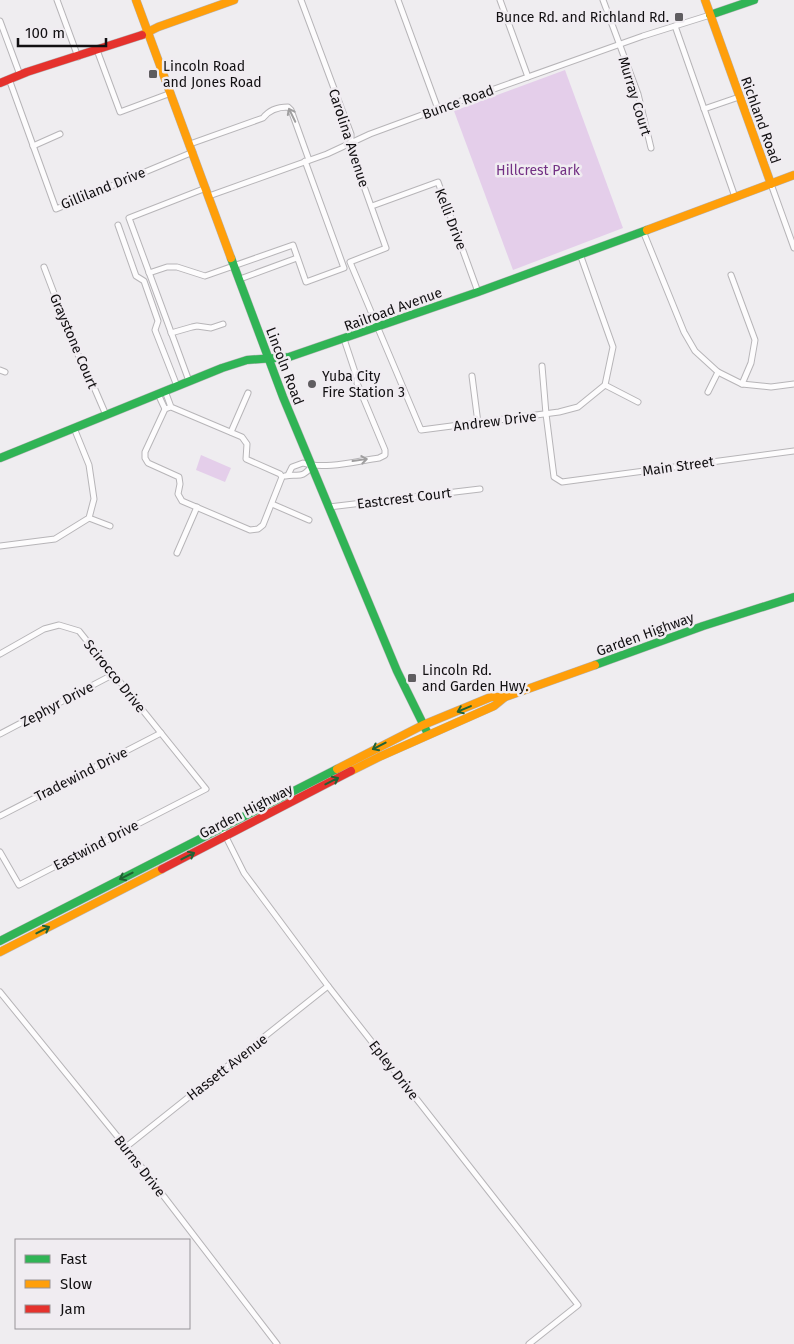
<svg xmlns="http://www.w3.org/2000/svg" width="794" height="1344" font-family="'Fira Sans',sans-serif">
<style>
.green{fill:#e4ceea}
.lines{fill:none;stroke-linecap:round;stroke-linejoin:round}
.street-casing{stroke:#b7b5b8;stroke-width:7}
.fast-casing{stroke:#b7b5b8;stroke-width:9}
.slow-casing{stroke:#b7b5b8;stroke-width:9}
.jam-casing{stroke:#b7b5b8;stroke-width:9}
.street{stroke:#fdfcfd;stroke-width:5}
.fast{stroke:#30b455;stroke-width:8}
.slow{stroke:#ff9f0a;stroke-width:8}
.jam{stroke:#e5322d;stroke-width:8}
.oneway{stroke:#9f9e9f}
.oneway2{stroke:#216234}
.poi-dot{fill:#5f5d60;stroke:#f0ecf1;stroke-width:2}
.labels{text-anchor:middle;stroke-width:5;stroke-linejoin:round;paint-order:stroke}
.poi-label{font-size:14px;fill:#121012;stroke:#f0ecf1;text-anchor:start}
.street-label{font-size:14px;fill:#121012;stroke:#f0ecf1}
.park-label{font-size:14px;fill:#733084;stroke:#f0ecf1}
</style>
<rect width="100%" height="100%" fill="#efedf0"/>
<g class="green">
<polygon points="565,70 623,228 513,270 454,111"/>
<polygon points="201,455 231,468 225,482 196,470"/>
</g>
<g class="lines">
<defs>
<g id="street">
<polyline points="57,0 78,57"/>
<polyline points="301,0 351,134 351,150 386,248 350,262 421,430 559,412 578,407 605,385 613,347 580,254"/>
<polyline points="398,0 438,109"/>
<polyline points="500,0 528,77"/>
<polyline points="603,0 638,94 651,148"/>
<polyline points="0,21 20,75"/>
<polyline points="675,26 735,197"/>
<polyline points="97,50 120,112 171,93"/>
<polyline points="9,79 56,209 193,152"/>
<polyline points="704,109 739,97"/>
<path d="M190 144 263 118C269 110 278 107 288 107L291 110 309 160"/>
<polyline points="33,146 60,134"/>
<polyline points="771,184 794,248"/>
<polyline points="209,196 327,154 370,134 438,109 643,36 710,15"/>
<polyline points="372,206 438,182 478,292"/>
<polyline points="118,225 136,276 144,281 158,321 155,330 177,386"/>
<polyline points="643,231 684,332 695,351 718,372 742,384 771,387 794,384"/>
<polyline points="44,267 76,351 87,371 106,415"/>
<polyline points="149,273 167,267 177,267 205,276 293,245 306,282 344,268 305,161"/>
<polyline points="731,275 755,340 751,363 742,384"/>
<polyline points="240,279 297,258"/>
<polyline points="171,333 192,327 197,326 211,328 223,324"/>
<polyline points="542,366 546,414 554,477 562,482 794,451"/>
<polyline points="0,370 5,372"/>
<polyline points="472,376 478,423"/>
<polyline points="189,381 129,218 206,188"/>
<polyline points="605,385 638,402"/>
<polyline points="165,391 171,407 242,437 247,444 246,459 280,474 282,477 263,525 258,529 250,530 182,501 178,494 180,484 179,477 148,463 145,458 145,452 165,409 171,407"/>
<polyline points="708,392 718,372"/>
<polyline points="158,394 165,409"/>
<polyline points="231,432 248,393"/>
<path d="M288 475 292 467 303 463C324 470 357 461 379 458L385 455V450L357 383V378L344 339"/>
<path d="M285 476C298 473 301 480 312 466"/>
<polyline points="272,504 309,520"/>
<polyline points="329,507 480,489"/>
<polyline points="89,518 110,526"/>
<polyline points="0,546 55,539 89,518 94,499 89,465 74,428"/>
<polyline points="177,553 197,507"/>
<polyline points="0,654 44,629 59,625 79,631 206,789 19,885 0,852"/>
<polyline points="0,734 114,674"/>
<polyline points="0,816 161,733"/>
<polyline points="221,827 244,873 328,986 578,1305 529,1344"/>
<polyline points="0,992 126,1147 277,1344"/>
<polyline points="126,1147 328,986"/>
</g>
<g id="fast">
<polyline points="710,15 754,0"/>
<polyline points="231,258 283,397 397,671 428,734"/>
<polyline points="0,458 222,368 247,360 289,357 478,292 647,230"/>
<polyline points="595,665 703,626 794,597"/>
<polyline points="0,941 337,769"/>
</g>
<g id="slow">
<polyline points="136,0 231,258"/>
<polyline points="705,0 771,184"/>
<polyline points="142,35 158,27 234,0"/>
<polyline points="647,230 794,175"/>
<polyline points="337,769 423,725 491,697 505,697 595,665"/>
<polyline points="351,771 379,757 494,706 505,697"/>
<polyline points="0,952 162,869"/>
</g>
<g id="jam">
<polyline points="0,83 27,72 142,35"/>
<polyline points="162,869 351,771"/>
</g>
</defs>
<use href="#street" class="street-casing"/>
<use href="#fast" class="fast-casing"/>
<use href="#slow" class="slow-casing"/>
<use href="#jam" class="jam-casing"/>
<use href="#street" class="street"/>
<use href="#fast" class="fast"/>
<use href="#slow" class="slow"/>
<use href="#jam" class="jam"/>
</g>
<defs><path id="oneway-shaft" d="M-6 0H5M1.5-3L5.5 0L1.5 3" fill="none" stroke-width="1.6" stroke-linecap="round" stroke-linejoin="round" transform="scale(1.25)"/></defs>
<g class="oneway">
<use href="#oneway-shaft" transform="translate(292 115) rotate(-116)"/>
<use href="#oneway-shaft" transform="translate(360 460) rotate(-8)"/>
</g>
<g class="oneway2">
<use href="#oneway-shaft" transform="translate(464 709) rotate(157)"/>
<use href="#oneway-shaft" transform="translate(379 746) rotate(153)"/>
<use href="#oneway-shaft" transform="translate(332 781) rotate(-27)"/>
<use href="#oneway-shaft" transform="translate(188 856) rotate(-27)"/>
<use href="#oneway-shaft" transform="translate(126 876) rotate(153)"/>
<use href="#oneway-shaft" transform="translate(43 930) rotate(-27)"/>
</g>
<g class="poi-dot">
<rect x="674" y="12" width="10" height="10" rx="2.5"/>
<rect x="148" y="69" width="10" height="10" rx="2.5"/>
<circle cx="312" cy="384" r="5"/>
<rect x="407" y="673" width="10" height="10" rx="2.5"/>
</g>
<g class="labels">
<g class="poi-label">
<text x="669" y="22" text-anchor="end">Bunce Rd. and Richland Rd.</text>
<text x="163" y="71">Lincoln Road<tspan x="163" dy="16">and Jones Road</tspan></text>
<text x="322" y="381">Yuba City<tspan x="322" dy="16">Fire Station 3</tspan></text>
<text x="422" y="675">Lincoln Rd.<tspan x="422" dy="16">and Garden Hwy.</tspan></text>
</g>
<g class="street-label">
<text transform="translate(635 96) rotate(73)" y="5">Murray Court</text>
<text transform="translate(458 102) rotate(-20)" y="5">Bunce Road</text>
<text transform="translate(761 120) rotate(70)" y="5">Richland Road</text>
<text transform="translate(349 138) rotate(72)" y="5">Carolina Avenue</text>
<text transform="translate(103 188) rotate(-22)" y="5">Gilliland Drive</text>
<text transform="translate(451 219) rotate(69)" y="5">Kelli Drive</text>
<text transform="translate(393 309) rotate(-20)" y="5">Railroad Avenue</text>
<text transform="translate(74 341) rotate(67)" y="5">Graystone Court</text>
<text transform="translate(285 366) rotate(69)" y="5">Lincoln Road</text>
<text transform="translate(495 421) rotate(-7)" y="5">Andrew Drive</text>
<text transform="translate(678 466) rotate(-8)" y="5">Main Street</text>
<text transform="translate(404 498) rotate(-7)" y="5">Eastcrest Court</text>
<text transform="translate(645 634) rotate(-20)" y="5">Garden Highway</text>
<text transform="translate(115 676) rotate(51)" y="5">Scirocco Drive</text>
<text transform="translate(57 704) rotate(-28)" y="5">Zephyr Drive</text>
<text transform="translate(81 774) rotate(-27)" y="5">Tradewind Drive</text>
<text transform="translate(246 811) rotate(-27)" y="5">Garden Highway</text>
<text transform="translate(96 845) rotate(-27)" y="5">Eastwind Drive</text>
<text transform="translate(227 1067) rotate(-38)" y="5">Hassett Avenue</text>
<text transform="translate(394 1070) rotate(52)" y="5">Epley Drive</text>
<text transform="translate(140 1166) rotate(52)" y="5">Burns Drive</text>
</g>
<g class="park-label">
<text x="538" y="175">Hillcrest Park</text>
</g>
</g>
<rect x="15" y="1239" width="175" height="90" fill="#f0ecf1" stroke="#979498"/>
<rect x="25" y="1255" width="25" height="8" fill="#30b455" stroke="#979498"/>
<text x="60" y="1264" font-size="15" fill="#121012">Fast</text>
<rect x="25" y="1280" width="25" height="8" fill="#ff9f0a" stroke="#979498"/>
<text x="60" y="1289" font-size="15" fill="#121012">Slow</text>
<rect x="25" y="1305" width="25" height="8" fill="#e5322d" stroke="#979498"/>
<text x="60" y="1314" font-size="15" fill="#121012">Jam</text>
<path d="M18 38v8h88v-8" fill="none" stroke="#121012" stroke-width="2.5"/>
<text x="25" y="38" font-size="15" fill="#121012" stroke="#f0ecf1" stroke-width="4" paint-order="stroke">100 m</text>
</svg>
